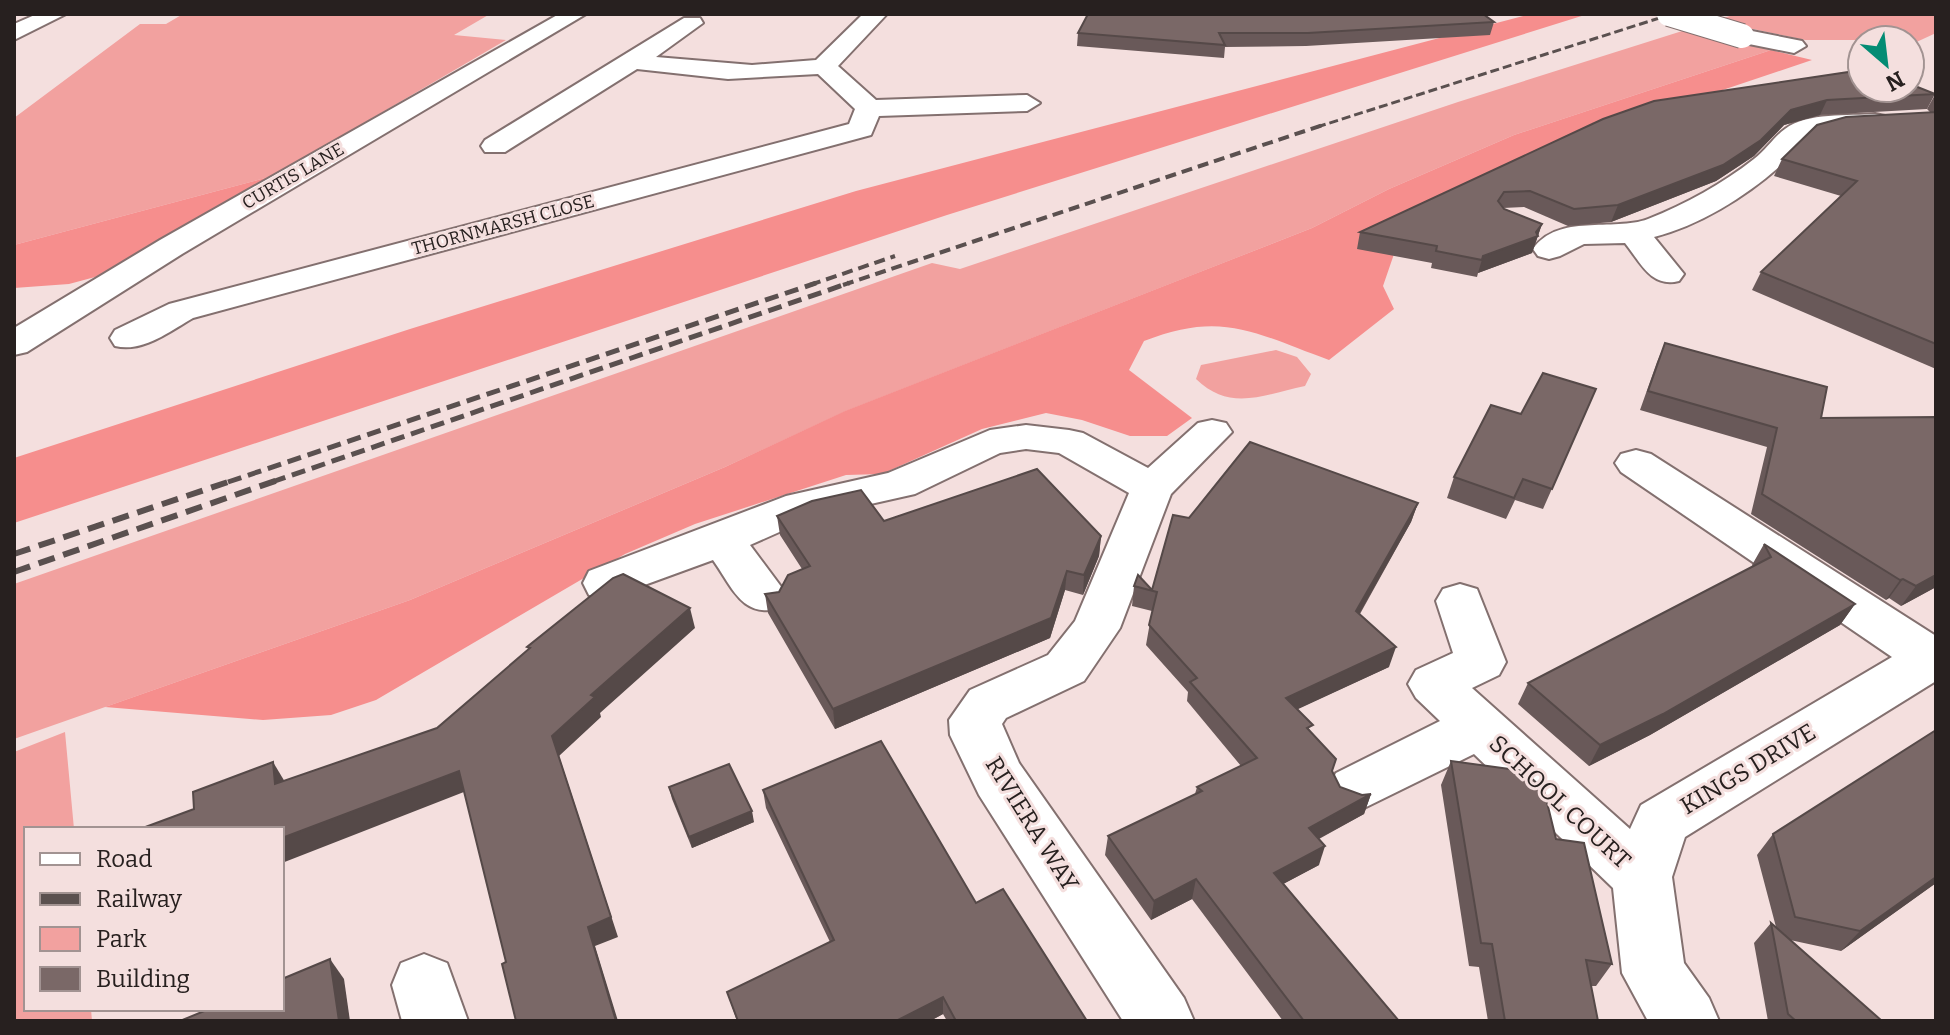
<svg xmlns="http://www.w3.org/2000/svg" width="1950" height="1035" font-family="Bitter,serif">
<style>
.green{fill:#f2a19f}
.forest{fill:#f68e8d}
.lines{fill:none;stroke-linecap:round;stroke-linejoin:round}
.minor-casing{stroke:#83706f;stroke-width:4}
.tertiary-casing{stroke:#83706f;stroke-width:4}
.minor{fill:#fff;fill-rule:evenodd}
.tertiary{fill:#fff;fill-rule:evenodd}
.rail-far3{stroke:#5a504f;stroke-width:3;stroke-dasharray:9 4;stroke-linecap:butt}
.rail-far2{stroke:#5a504f;stroke-width:4;stroke-dasharray:11 6;stroke-linecap:butt}
.rail-far1{stroke:#5a504f;stroke-width:5;stroke-dasharray:14 7;stroke-linecap:butt}
.rail{stroke:#5a504f;stroke-width:6;stroke-dasharray:17 9;stroke-linecap:butt}
.minor-bridge-casing{stroke:#83706f;stroke-width:26;stroke-linecap:butt}
.minor-bridge{stroke:#fff;stroke-width:24}
.wall{fill:#695959}
.shaded-wall{fill:#554948}
.building{fill:#7a6867;stroke:#554948;stroke-width:2}
.labels{text-anchor:middle;stroke-width:6;stroke-linejoin:round;paint-order:stroke}
.far-street-label{font-size:18px;fill:#27201f;stroke:#f4dfde}
.near-street-label{font-size:24px;fill:#27201f;stroke:#f4dfde}
</style>
<rect width="100%" height="100%" fill="#f4dfde"/>
<g class="green">
<polygon points="183,14 490,14 454,35 506,40 273,176 14,245 14,118 140,24 166,24"/>
<polygon points="1736,14 1936,14 1936,33 1910,45 1910,40 1805,40 1753,29 1706,30 1771,50 1514,135 1389,189 1312,228 846,411 725,467 410,600 14,739 14,584 932,263 960,269 1458,102"/>
<path d="M1276 350 1297 357 1311 374 1305 386C1263 395 1230 412 1196 379L1201 365Z"/>
<polygon points="65,732 74,829 26,829 26,1009 91,1009 92,1021 14,1021 14,752"/>
</g>
<g class="forest">
<polygon points="1531,14 1588,14 947,215 14,523 14,458 410,329 856,191"/>
<path d="M1771 50 1812 60 1532 154 1404 225 1383 286 1394 309 1329 360C1254 333 1223 310 1144 341L1129 370 1192 418 1167 436H1130L1082 420 1046 413 982 429 882 474 846 475 695 524 625 554 376 700 331 715 263 720 105 707 410 600 725 467 845 411 1312 228 1389 189 1514 135Z"/>
<polygon points="273,176 110,273 69,284 14,288 14,245"/>
</g>
<g class="lines">
<defs>
<g id="minor">
<polygon points="559,14 586,14 182,254 27,352 14,355 14,328 160,240"/>
<path d="M863 14H887L838 66 876 100 1027 95 1040 103 1027 111 879 116 871 135 193 318C170 331 143 353 115 346L110 338 115 330 169 304 849 124 855 109 818 74 728 79 637 69 505 152H485L481 146 485 140 684 18H700L703 23 656 57 752 65 816 60Z"/>
<polygon points="1742,29 1802,41 1806,46 1794,53 1734,41 1730,36"/>
<path d="M1875 114 1885 116 1888 122 1885 128C1861 134 1825 126 1805 140 1795 147 1788 160 1779 167 1745 197 1698 226 1654 237L1684 274 1679 281C1651 288 1641 263 1625 243L1584 244 1560 256 1549 259 1538 256 1533 249C1558 213 1613 232 1648 219 1686 204 1722 184 1754 159 1766 150 1774 137 1785 129 1807 112 1849 116 1875 114Z"/>
<path d="M1212 420 1226 423 1232 432 1171 494 1120 628 1084 681 1006 718 1002 724 1019 763 1184 998 1194 1021H1123L979 795 950 735 949 720 970 690 1048 655 1075 621 1129 493 1059 453 1026 449 1000 453 915 494 813 517 750 545 788 596 781 608C742 619 733 588 713 560L606 599 589 595 583 583 589 571 786 496 888 473 990 430 1026 425 1069 430 1083 433 1148 468 1198 423Z"/>
<polygon points="1636,450 1651,454 1936,636 1936,681 1685,837 1672,877 1684,963 1709,998 1719,1021 1648,1021 1622,973 1613,888 1474,754 1356,812 1336,805 1328,789 1336,773 1440,721 1416,698 1408,684 1416,670 1453,653 1436,601 1443,589 1460,584 1477,589 1506,662 1499,675 1472,688 1630,829 1641,805 1892,657 1621,472 1615,463 1621,454"/>
<polygon points="424,954 447,963 468,1021 402,1021 392,985 401,963"/>
</g>
<polygon id="tertiary" points="37,14 66,14 14,40 14,24"/>
</defs>
<use href="#minor" class="minor-casing"/>
<use href="#tertiary" class="tertiary-casing"/>
<use href="#minor" class="minor"/>
<use href="#tertiary" class="tertiary"/>
<polyline class="rail-far3" points="1317,127 1672,14"/>
<g class="rail-far2">
<polyline points="810,285 895,256"/>
<polyline points="843,285 1323,125"/>
</g>
<g class="rail-far1">
<polyline points="228,482 816,283"/>
<polyline points="272,482 849,283"/>
</g>
<g class="rail">
<polyline points="14,554 234,480"/>
<polyline points="14,572 278,480"/>
</g>
<defs>
<polyline id="minor-bridge" points="1669,14 1742,36"/>
</defs>
<use href="#minor-bridge" class="minor-bridge-casing"/>
<use href="#minor-bridge" class="minor-bridge"/>
</g>
<g class="wall">
<polygon points="1494,22 1490,35 1306,46 1225,47 1224,58 1077,46 1078,33"/>
<polygon points="1936,93 1936,369 1752,290 1761,272 1841,196 1774,176 1782,159 1930,112 1927,109"/>
<polygon points="1935,94 1927,109 1820,115 1784,125 1754,156 1716,181 1611,222 1568,226 1524,207 1503,208 1542,224 1532,253 1478,273 1477,277 1431,268 1432,263 1357,249 1360,232 1654,101"/>
<polygon points="1665,343 1821,418 1936,587 1901,606 1889,598 1886,600 1751,514 1767,447 1640,410 1657,362"/>
<polygon points="1596,389 1543,509 1515,500 1506,519 1447,498 1454,477 1521,414"/>
<polygon points="1418,503 1411,522 1360,614 1389,667 1297,709 1311,732 1336,759 1332,772 1340,787 1362,795 1371,794 1364,814 1319,839 1319,865 1283,884 1399,1021 1283,1021 1192,899 1151,920 1105,855 1108,836 1195,794 1197,787 1241,766 1187,701 1188,692 1146,645 1152,611 1132,606 1134,586 1152,590"/>
<polygon points="777,516 884,521 1101,536 1099,556 1083,595 1065,590 1050,638 835,729 768,613 765,594 779,592 802,569 780,535"/>
<polygon points="1764,544 1855,604 1840,625 1650,735 1589,766 1518,704 1528,683 1753,567 1752,565"/>
<polygon points="1936,730 1936,883 1841,951 1790,940 1882,1021 1768,1021 1754,943 1771,923 1776,927 1757,855 1773,834"/>
<polygon points="1451,761 1556,839 1612,964 1596,986 1591,986 1598,1021 1488,1021 1479,967 1469,966 1441,785"/>
<polygon points="669,787 754,822 692,848 672,799"/>
<polygon points="763,790 976,903 1087,1021 947,1021 943,1014 930,1021 737,1021 727,992 830,942 766,808"/>
</g>
<g class="shaded-wall">
<polygon points="1827,100 1820,115 1784,125 1754,156 1716,181 1611,222 1618,205 1791,110"/>
<polygon points="1542,224 1532,253 1478,273 1483,256 1536,232"/>
<polygon points="1418,503 1411,522 1350,630 1356,611"/>
<polygon points="1101,536 1099,556 1083,595 1084,575"/>
<polygon points="1067,571 1065,590 1050,638 835,729 833,709"/>
<polygon points="1936,575 1936,587 1901,606 1916,586"/>
<polygon points="1903,579 1889,598 1886,600 1900,580"/>
<polygon points="1855,604 1840,625 1650,735 1589,766 1600,745"/>
<polygon points="690,608 695,628 600,713 601,717 559,756 618,937 595,946 618,1021 616,1021 588,927 552,736 591,695"/>
<polygon points="1396,647 1389,667 1281,717 1286,698"/>
<polygon points="273,762 285,782 275,784"/>
<polygon points="459,771 469,790 282,863 282,838"/>
<polygon points="1371,794 1364,814 1303,847 1309,828"/>
<polygon points="752,811 754,822 692,848 689,837"/>
<polygon points="1325,846 1319,865 1268,892 1274,873"/>
<polygon points="1936,877 1936,883 1841,951 1860,931"/>
<polygon points="1196,879 1192,899 1151,920 1154,901"/>
<polygon points="330,959 344,979 350,1021 339,1021"/>
<polygon points="943,997 943,1014 930,1021 896,1021"/>
</g>
<g class="building">
<polygon points="1088,14 1483,14 1494,22 1308,33 1219,33 1225,45 1078,33"/>
<polygon points="1862,70 1862,88 1910,88 1910,84 1935,94 1827,100 1791,110 1761,140 1723,165 1618,205 1574,209 1530,191 1504,192 1498,201 1504,209 1542,224 1536,232 1538,236 1483,256 1482,260 1436,251 1437,246 1360,232 1603,119 1654,101"/>
<polygon points="1936,112 1936,344 1761,272 1857,181 1782,159 1817,125 1846,117"/>
<polygon points="1665,343 1827,387 1821,418 1936,417 1936,575 1916,586 1903,579 1900,580 1762,494 1777,428 1648,391"/>
<polygon points="1543,373 1596,389 1552,489 1523,479 1514,498 1454,477 1491,405 1521,414"/>
<polygon points="1250,442 1418,503 1356,611 1396,647 1286,698 1313,725 1307,728 1336,759 1332,771 1340,787 1362,795 1371,794 1309,828 1325,846 1274,873 1399,1021 1304,1021 1196,879 1154,901 1108,836 1202,791 1197,787 1257,758 1190,682 1197,678 1149,625 1157,592 1134,586 1138,575 1152,590 1173,515 1189,518"/>
<polygon points="1037,469 1101,536 1084,575 1067,571 1051,618 833,709 765,594 779,592 788,575 810,566 777,516 812,501 861,490 884,521"/>
<polygon points="1764,544 1855,604 1663,714 1600,745 1528,683 1771,557"/>
<polygon points="623,574 690,608 591,695 595,697 552,736 611,917 588,927 616,1021 516,1021 502,964 506,962 459,771 282,838 282,829 140,829 194,809 193,792 273,762 275,784 437,728 530,648 527,647 613,578"/>
<polygon points="1936,730 1936,877 1860,931 1795,917 1773,834"/>
<polygon points="881,741 976,903 1003,889 1087,1021 956,1021 943,997 896,1021 738,1021 727,992 834,940 763,790"/>
<polygon points="1451,761 1524,771 1544,790 1556,839 1584,843 1612,964 1586,960 1598,1021 1505,1021 1492,944 1481,943"/>
<polygon points="729,764 752,811 689,837 669,787"/>
<polygon points="1771,923 1882,1021 1796,1021 1788,1014"/>
<polygon points="330,959 339,1021 180,1021 209,1009 282,1009 282,979"/>
</g>
<g class="labels">
<g class="far-street-label">
<text transform="translate(293 176) rotate(-30)" y="6">CURTIS LANE</text>
<text transform="translate(503 225) rotate(-15)" y="6">THORNMARSH CLOSE</text>
</g>
<g class="near-street-label">
<text transform="translate(1748 769) rotate(-31)" y="8">KINGS DRIVE</text>
<text transform="translate(1560 802) rotate(43)" y="8">SCHOOL COURT</text>
<text transform="translate(1032 824) rotate(58)" y="8">RIVIERA WAY</text>
</g>
</g>
<rect width="1950" height="1035" fill="none" stroke="#27201f" stroke-width="32"/>
<rect x="24" y="827" width="260" height="184" fill="#f4dfde" stroke="#a29392" stroke-width="2"/>
<rect x="40" y="853" width="40" height="12" fill="#ffffff" stroke="#a29392" stroke-width="2"/>
<text x="96" y="867" font-size="24" fill="#27201f">Road</text>
<rect x="40" y="893" width="40" height="12" fill="#5a504f" stroke="#a29392" stroke-width="2"/>
<text x="96" y="907" font-size="24" fill="#27201f">Railway</text>
<rect x="40" y="927" width="40" height="24" fill="#f2a19f" stroke="#a29392" stroke-width="2"/>
<text x="96" y="947" font-size="24" fill="#27201f">Park</text>
<rect x="40" y="967" width="40" height="24" fill="#7a6867" stroke="#a29392" stroke-width="2"/>
<text x="96" y="987" font-size="24" fill="#27201f">Building</text>
<g transform="translate(1886 64) rotate(152)"><circle r="38" fill="#f4dfde" stroke="#a29392" stroke-width="2"/>
<path d="M0-6L14 30L0 20L-14 30Z" fill="#038c74"/>
<text y="-12" font-size="22" font-weight="bold" text-anchor="middle" fill="#27201f">N</text>
</g>
</svg>
